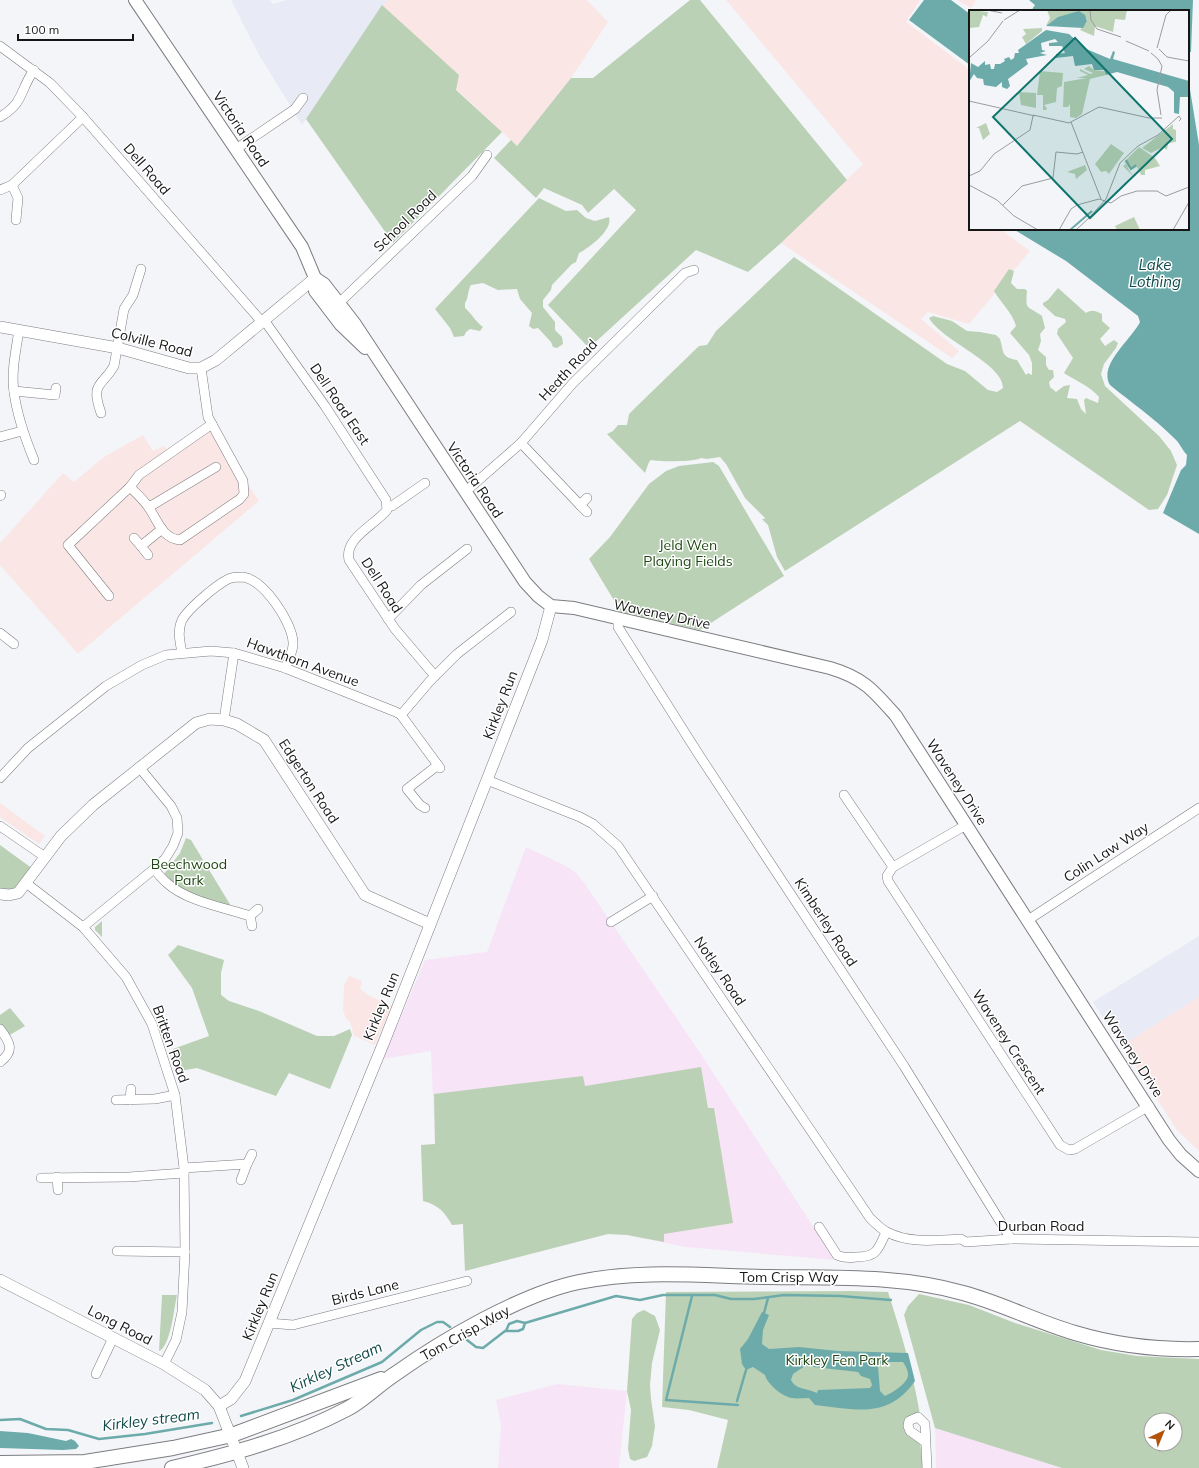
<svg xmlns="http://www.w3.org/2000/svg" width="1199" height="1468" font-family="Mulish,sans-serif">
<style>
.commercial{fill:#fbe6e6}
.built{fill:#e8eaf5}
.education{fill:#f7e5f7}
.green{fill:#bbd1b5;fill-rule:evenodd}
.water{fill:#6dabab;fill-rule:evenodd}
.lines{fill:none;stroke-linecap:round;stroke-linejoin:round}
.stream{stroke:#6dabab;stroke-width:2.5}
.minor-casing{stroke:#7c7d80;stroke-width:10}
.tertiary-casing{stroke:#7c7d80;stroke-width:12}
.secondary-casing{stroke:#7c7d80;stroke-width:14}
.trunk-casing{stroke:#7c7d80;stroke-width:16}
.minor{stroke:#fff;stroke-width:9}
.tertiary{stroke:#fff;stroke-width:11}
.secondary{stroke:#fff;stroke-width:12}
.trunk{stroke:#fff;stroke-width:14}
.labels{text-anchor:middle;stroke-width:3;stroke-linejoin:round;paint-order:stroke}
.street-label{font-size:14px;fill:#161617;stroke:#fff}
.park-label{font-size:14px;fill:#1d4711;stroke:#fff}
.water-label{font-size:15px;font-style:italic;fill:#114a4b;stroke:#fff}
.inset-river{fill:none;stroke:#6dabab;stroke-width:2}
.inset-road{fill:none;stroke:#9b9c9f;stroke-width:1}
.view{fill:#0f766e;fill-opacity:0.15;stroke:#0f766e;stroke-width:2}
.inset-edge{fill:none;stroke:#161617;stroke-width:2}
</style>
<rect width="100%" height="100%" fill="#f4f5f9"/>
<g class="commercial">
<polygon points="387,0 587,0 608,22 571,78 517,146 456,89 382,5"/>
<polygon points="726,0 920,0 906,22 970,70 970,229 1000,229 1030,251 969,324 928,312 921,319 959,351 952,358 781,243 863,164"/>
<polygon points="957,0 976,0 971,8"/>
<polygon points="210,429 259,501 78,654 0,565 0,543 63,473 74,482 104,457 143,435 153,451 164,446 171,456"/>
<polygon points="0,803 45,836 39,844 0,817"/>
<polygon points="349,976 362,981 360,989 368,995 392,1006 375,1045 354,1036 350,1022 346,1019 343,1010 344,985"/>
<polygon points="1199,996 1199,1151 1177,1130 1122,1045"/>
</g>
<g class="built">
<polygon points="231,0 270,0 273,4 287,0 387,0 302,125 258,53"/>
<polygon points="1199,936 1199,997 1121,1046 1093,1002"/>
</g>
<g class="education">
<polygon points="526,847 564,865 575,872 585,884 701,1054 835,1260 685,1247 627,1235 608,1234 465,1271 463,1224 452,1225 444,1211 435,1204 423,1201 421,1145 435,1144 431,1051 383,1059 425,960 487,952"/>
<polygon points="557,1384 627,1391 619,1468 498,1468 501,1425 496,1400"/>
<polygon points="935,1428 1062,1468 936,1468"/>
</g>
<g class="green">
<polygon points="690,0 700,0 847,180 781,243 748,272 696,250 589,348 548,305 636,210 614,189 588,213 582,205 544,188 536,198 494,158 511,140 517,146 571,78 593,78"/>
<polygon points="382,5 459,75 456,90 502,132 393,243 306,119"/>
<path d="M539 198 566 211 577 210 586 218 595 221 609 217C613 230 590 247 579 253L576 262 572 264 552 285 551 290 543 300V307L555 322V330L562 337 563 344 557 348 553 347 551 342 538 328 533 329 529 326 532 313 520 299 517 289 498 290 483 283 471 285C467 292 469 297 465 303V308C472 314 475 321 483 327L480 331 470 329 466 332 464 336 454 337 450 328 435 309Z"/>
<path d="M794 257 947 364 965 371 988 390 997 392 1003 388C1004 364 942 341 929 318L933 316 952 321 967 331 980 332 996 335 1000 339C1004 351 1000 357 1017 360L1026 375 1028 373 1032 375V363L1029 355 1010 333 1016 326C1012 312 1001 303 994 291L1009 269 1014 271 1011 283 1017 289H1025L1027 291C1025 312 1028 305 1042 316L1045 328 1040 334 1041 341 1038 350 1046 357V365L1049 370H1053L1054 377 1049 382 1050 387 1056 392 1064 386 1070 385 1067 398 1077 399 1081 409 1086 414 1084 400 1086 398 1098 403 1099 397C1090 386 1076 381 1064 373L1073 358 1057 334 1058 329 1066 322 1065 319 1055 316 1043 305V303L1048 300 1058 288 1086 313C1092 309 1096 311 1102 314V321L1110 328 1100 339 1105 346 1114 340 1118 343 1116 348 1104 364 1101 374 1105 386 1159 436 1171 451 1177 465 1167 495 1158 509 1149 510 1020 421 785 571 777 557 768 525 762 519H765L764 517 745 498 726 464 720 457 707 459 701 458C695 462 659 462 651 460L649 462 645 473 607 434 613 431 618 425H627L629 414 636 407 699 346 707 345 716 331Z"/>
<polygon points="713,462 719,466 784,576 787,574 700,630 621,612 589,559 610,537 649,484 666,471 679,466"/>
<path d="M186 838 191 840 231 906C206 899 182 894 164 874L180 853Z"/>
<polygon points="0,845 33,869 17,890 0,891"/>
<polygon points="102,921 102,937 95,930 95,927"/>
<polygon points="178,945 224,960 221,973 221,995 229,1001 259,1011 317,1036 334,1036 350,1029 352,1035 330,1089 289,1073 276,1096 197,1068 180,1071 173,1049 209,1036 192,988 168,955"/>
<polygon points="10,1008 25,1026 8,1036 0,1025 0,1015"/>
<path d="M701 1067 708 1108H714L733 1223 664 1234V1242L627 1235 608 1234 465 1271 463 1224 452 1225C444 1211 438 1205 423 1201L421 1145 435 1144 434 1094 583 1076 585 1086Z"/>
<path d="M852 1291 888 1292C901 1333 913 1372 920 1415L912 1414 906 1419 920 1441 923 1468H717L728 1420 689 1410 662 1407 666 1292Z"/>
<path d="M919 1294 969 1305 1015 1323 1101 1350 1137 1356 1199 1359V1468H1062L935 1428 904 1315 908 1306ZM1151 1420H1175V1444H1151Z"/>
<path d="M162 1295H177C174 1307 171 1346 159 1351Z"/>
<polygon points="644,1310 655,1316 660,1330 652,1363 650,1385 651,1399 655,1426 652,1446 647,1457 634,1461 630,1459 628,1449 631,1410 627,1391 632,1319 637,1313"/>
</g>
<g class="water">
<polygon points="924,0 951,0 970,14 970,65 909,20"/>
<polygon points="1029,0 1193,0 1191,52 1188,52 1188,11 1031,11 1035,5"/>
<path d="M1188 77 1199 145V534L1163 513 1181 470 1186 465 1187 455C1182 450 1180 443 1174 438 1154 418 1132 403 1110 385 1098 365 1131 340 1140 322L1138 316 1066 261 1013 229H1188Z"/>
<path d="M762 1312 769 1315 763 1330 762 1344 769 1349 799 1347 838 1351 908 1353 915 1381C888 1420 855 1409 815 1405L809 1398C803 1398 797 1399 792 1398 783 1397 767 1384 765 1375L753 1367 746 1370 742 1364 740 1349 748 1339ZM882 1362H903C905 1365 908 1370 908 1374 909 1383 892 1393 885 1396L880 1391 878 1366ZM805 1366 858 1372 861 1376 870 1379 872 1385 870 1388 818 1390 817 1393C807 1388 796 1390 791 1380L793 1374Z"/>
<polygon points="0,1431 28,1433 66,1441 71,1439 75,1441 79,1446 76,1449 63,1450 0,1448"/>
</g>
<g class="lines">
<g class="stream">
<polyline points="692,1296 666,1400 738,1405"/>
<polyline points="764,1313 768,1298"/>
<polyline points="506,1331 509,1324 517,1321 525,1323"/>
<polyline points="467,1340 476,1347 483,1348 505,1331 518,1331 523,1329 525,1323 616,1296 640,1300 663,1295 715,1295 731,1299 754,1299 784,1295 840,1296 891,1300"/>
<polyline points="737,1401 746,1370"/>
<polyline points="241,1416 293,1400 382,1362 421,1330 437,1322 443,1322 450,1327"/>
<polyline points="0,1420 20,1419 46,1429 68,1430 99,1439 145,1434 212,1423"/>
</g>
<defs>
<g id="minor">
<polyline points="0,46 50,83 83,117 262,322"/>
<path d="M0 117C25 102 19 91 34 70"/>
<polyline points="236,149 295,109 303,98"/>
<polyline points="12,185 18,198 16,220"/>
<polyline points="0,190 12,185 83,117"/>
<polyline points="339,303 472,176 487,155"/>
<path d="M264 320 325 406 386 500 387 510C375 525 344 538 349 560L395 629 435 676"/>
<path d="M19 330C16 350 11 372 14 392 17 416 25 438 34 460"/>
<polyline points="14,391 55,395 56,388"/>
<path d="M101 413C90 382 102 387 114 366L124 309 133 295 141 269"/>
<polyline points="0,437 22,431"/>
<polyline points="521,443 580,505 587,498"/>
<path d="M130 487C136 493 144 500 149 508 158 521 162 538 180 540L240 499 244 494 243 481 208 417 201 368"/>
<polyline points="465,492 521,443 573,383 685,273 694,270"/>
<polyline points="0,496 1,495"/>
<polyline points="580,505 587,512"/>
<polyline points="149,507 216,467"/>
<polyline points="388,507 392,506 425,483"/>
<polyline points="134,538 141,546"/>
<polyline points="148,555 141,546 162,529"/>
<polyline points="109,596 68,545 130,487 139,475 212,424"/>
<polyline points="388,619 421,585 467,549"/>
<polyline points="618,620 618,627 699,755 904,1066 1011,1239"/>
<polyline points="0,633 14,644"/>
<path d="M182 653C180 642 177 631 182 620 188 609 219 582 231 578 234 577 240 577 243 577 264 580 292 622 293 642 294 650 288 661 285 668"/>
<polyline points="401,715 430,681 457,654 511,612"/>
<polyline points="224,720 234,653"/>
<polyline points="0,778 28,748 106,686 142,665 166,655 211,651 234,653 285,668 396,712 401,715 440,768"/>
<path d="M487 780 580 817 593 824 618 846 870 1218C875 1223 881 1229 887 1232 910 1244 936 1240 961 1239L966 1242 1011 1239 1199 1242"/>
<polyline points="844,795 893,867"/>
<polyline points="425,808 420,805 407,789 438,765"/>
<polyline points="966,825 893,867 887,876 888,881 1060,1145 1069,1150 1075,1149 1149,1106"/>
<polyline points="0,826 45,857"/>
<path d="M154 869C158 874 162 879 167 883 186 901 226 908 250 916L258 909"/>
<polyline points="26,883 83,927 126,977 152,1024 175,1095 184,1168 185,1252 182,1312 176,1340 164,1364"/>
<polyline points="250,916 252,926"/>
<polyline points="1028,920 1199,808"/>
<polyline points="611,922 653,896"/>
<polyline points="83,927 154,869 165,859 173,846 178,833 177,818 171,806 139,767"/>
<path d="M0 1029C10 1042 15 1051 0 1062"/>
<polyline points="116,1100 155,1099 175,1095"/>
<polyline points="130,1100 131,1089"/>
<polyline points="184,1168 247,1164 252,1154"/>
<polyline points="57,1177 58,1190"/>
<polyline points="41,1178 129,1177 184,1173"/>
<polyline points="241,1180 247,1164"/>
<path d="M819 1227 837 1255C843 1258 849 1258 856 1257 877 1257 878 1250 886 1232"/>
<polyline points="117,1251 185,1252"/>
<polyline points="269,1323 293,1325 467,1281"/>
<polyline points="96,1374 113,1338"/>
<polyline points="924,1441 910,1431 908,1426 909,1421 918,1417 925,1424 927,1468"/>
</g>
<g id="tertiary">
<polyline points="0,327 118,348 189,368 201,368 216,360 315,278"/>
<polyline points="0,894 9,895 18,893 61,836 93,805 196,723 210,719 224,720 237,724 264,740 365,895 430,924"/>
<polyline points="0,1280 164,1364 205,1390 219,1406 243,1468"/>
<polyline points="219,1406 231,1399 245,1381 269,1323 384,1042 542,640 551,606"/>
</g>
<g id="secondary">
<polyline points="135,0 302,247 315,278 315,291 341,325 365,348"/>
<path d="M315 278 324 284 355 324 525 582 538 596 551 606 574 608 830 668C864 678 874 691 896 716L1169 1140 1181 1155 1199 1171"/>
</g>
<g id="trunk">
<polyline points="0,1463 85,1462 173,1448 232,1435 381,1379"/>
<path d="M172 1468C232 1454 292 1438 347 1409 364 1400 378 1385 395 1374 443 1340 521 1294 579 1282 641 1269 705 1276 768 1277 834 1278 899 1275 963 1293 1001 1303 1037 1322 1075 1333 1115 1345 1158 1350 1199 1349"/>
</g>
</defs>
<use href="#minor" class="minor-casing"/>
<use href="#tertiary" class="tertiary-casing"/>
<use href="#secondary" class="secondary-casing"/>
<use href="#trunk" class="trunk-casing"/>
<use href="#minor" class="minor"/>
<use href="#tertiary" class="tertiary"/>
<use href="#secondary" class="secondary"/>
<use href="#trunk" class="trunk"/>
</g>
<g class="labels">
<g class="street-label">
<text transform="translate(241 129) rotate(56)" y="5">Victoria Road</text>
<text transform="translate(147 169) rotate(49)" y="5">Dell Road</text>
<text transform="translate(405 221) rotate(-44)" y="5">School Road</text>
<text transform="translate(152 342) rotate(14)" y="5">Colville Road</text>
<text transform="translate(568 370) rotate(-47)" y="5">Heath Road</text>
<text transform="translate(340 404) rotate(56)" y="5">Dell Road East</text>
<text transform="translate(475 480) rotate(56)" y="5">Victoria Road</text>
<text transform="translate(382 585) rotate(57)" y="5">Dell Road</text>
<text transform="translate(662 614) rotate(12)" y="5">Waveney Drive</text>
<text transform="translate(303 662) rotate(20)" y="5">Hawthorn Avenue</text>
<text transform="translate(500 705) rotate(-69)" y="5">Kirkley Run</text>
<text transform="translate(309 781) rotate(57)" y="5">Edgerton Road</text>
<text transform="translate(957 782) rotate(57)" y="5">Waveney Drive</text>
<text transform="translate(1106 852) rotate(-33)" y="5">Colin Law Way</text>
<text transform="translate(826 922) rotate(57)" y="5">Kimberley Road</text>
<text transform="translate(720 971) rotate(56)" y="5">Notley Road</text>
<text transform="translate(381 1006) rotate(-68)" y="5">Kirkley Run</text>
<text transform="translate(1009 1042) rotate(57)" y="5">Waveney Crescent</text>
<text transform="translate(171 1044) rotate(70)" y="5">Britten Road</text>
<text transform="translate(1133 1054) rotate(57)" y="5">Waveney Drive</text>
<text x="1041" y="1231">Durban Road</text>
<text x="789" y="1282">Tom Crisp Way</text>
<text transform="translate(365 1292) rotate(-14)" y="5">Birds Lane</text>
<text transform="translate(260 1306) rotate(-68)" y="5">Kirkley Run</text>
<text transform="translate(120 1325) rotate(27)" y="5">Long Road</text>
<text transform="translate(465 1333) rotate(-29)" y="5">Tom Crisp Way</text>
</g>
<g class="park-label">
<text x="688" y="550">Jeld Wen<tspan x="688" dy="16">Playing Fields</tspan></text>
<text x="189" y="869">Beechwood<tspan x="189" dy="16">Park</tspan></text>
<text x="837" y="1365">Kirkley Fen Park</text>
</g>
<g class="water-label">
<text x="1155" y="270">Lake<tspan x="1155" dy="17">Lothing</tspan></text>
<text transform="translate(336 1367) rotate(-25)" y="5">Kirkley Stream</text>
<text transform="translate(151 1420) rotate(-7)" y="5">Kirkley stream</text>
</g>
</g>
<g transform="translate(969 10)">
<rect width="220" height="220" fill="#f4f5f9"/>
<path d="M0 0 19 2 18 7 14 5 10 17 0 18ZM78 0H158L156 10 146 9 144 22 126 16 125 26 111 20 117 13 118 9 108 2 77 16 81 8ZM73 18V21L57 34 53 27 57 24 54 19ZM120 56 125 60 135 61 137 65 121 69 113 104 107 108 101 107V94L99 97H94L95 72 118 68H108L119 65 111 61V59L121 64 124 63 115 59ZM71 61 94 63 93 76 88 78 87 92 75 95 78 98 77 100H74V85H68ZM50 82 67 83V98L52 95ZM17 113 21 124 14 130 10 118H7ZM204 114V119L207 120V132L199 133 198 140 194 137 182 143 173 138ZM142 134 155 143 140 164 137 161 132 162 126 154ZM170 137 186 148 191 156 176 160V165H172L168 157 162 160 157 155 164 166 154 156 157 154 155 152ZM116 155 118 160 107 169 106 164 98 162ZM165 207 171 220H148L146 216Z" fill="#bbd1b5"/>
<path d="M110 1 116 5 118 11 114 18 77 16 89 7ZM77 20 100 24 115 38 141 49 144 41 146 42 144 49 220 71V87H211L210 104 205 103V82L199 77 148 62 137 65 135 60H125L123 54 106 56 104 46 87 48V44L96 43 93 36H80V33L89 32 86 29 72 33 73 40 77 41 71 43 78 45 57 49 59 54 39 69 41 76 38 79 33 77V72L27 77 15 75 14 69 8 68 5 64 0 72 2 53 9 57 16 51V55L21 54 22 59H25L26 54H31L36 51 35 49 40 47 42 50 45 48 46 43H50L49 40Z" fill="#6dabab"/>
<path class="inset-river" d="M157 150 162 159 167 155M101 220 123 201"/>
<path class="inset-road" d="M18 0 33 3M121 0 122 10 128 19 152 27M35 10 51 0M157 31 180 41M188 38 197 5 202 0M190 39 198 47 220 51M182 43 189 49 193 56 188 80 192 105M0 48 19 31 34 11M0 91 66 106M64 105 100 113 130 97 180 108H193M102 112 132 189M0 166 11 161 25 144 61 120 64 106M0 175 28 190 45 206 69 220M34 195 53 176 84 168 87 142 108 144 114 142M119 209 137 189 151 153 169 136 189 125 210 106 212 109 210 111M90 220 102 199 108 195 130 189 142 193 152 186 168 181H188L197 186 220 177M107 220 121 207M204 220 220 192"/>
<path class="view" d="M106 28 203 129 121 208 24 107Z"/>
<rect width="220" height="220" class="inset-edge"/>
</g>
<g transform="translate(1163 1432) rotate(44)"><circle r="19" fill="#ffffff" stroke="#a2a2a2"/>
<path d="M0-3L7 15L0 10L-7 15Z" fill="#b25308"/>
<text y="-6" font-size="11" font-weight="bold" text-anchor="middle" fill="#161617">N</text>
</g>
<path d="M18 34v6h115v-6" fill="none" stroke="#161617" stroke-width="2"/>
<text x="24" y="34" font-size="12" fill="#161617" stroke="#ffffff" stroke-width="3" paint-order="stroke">100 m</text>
</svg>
